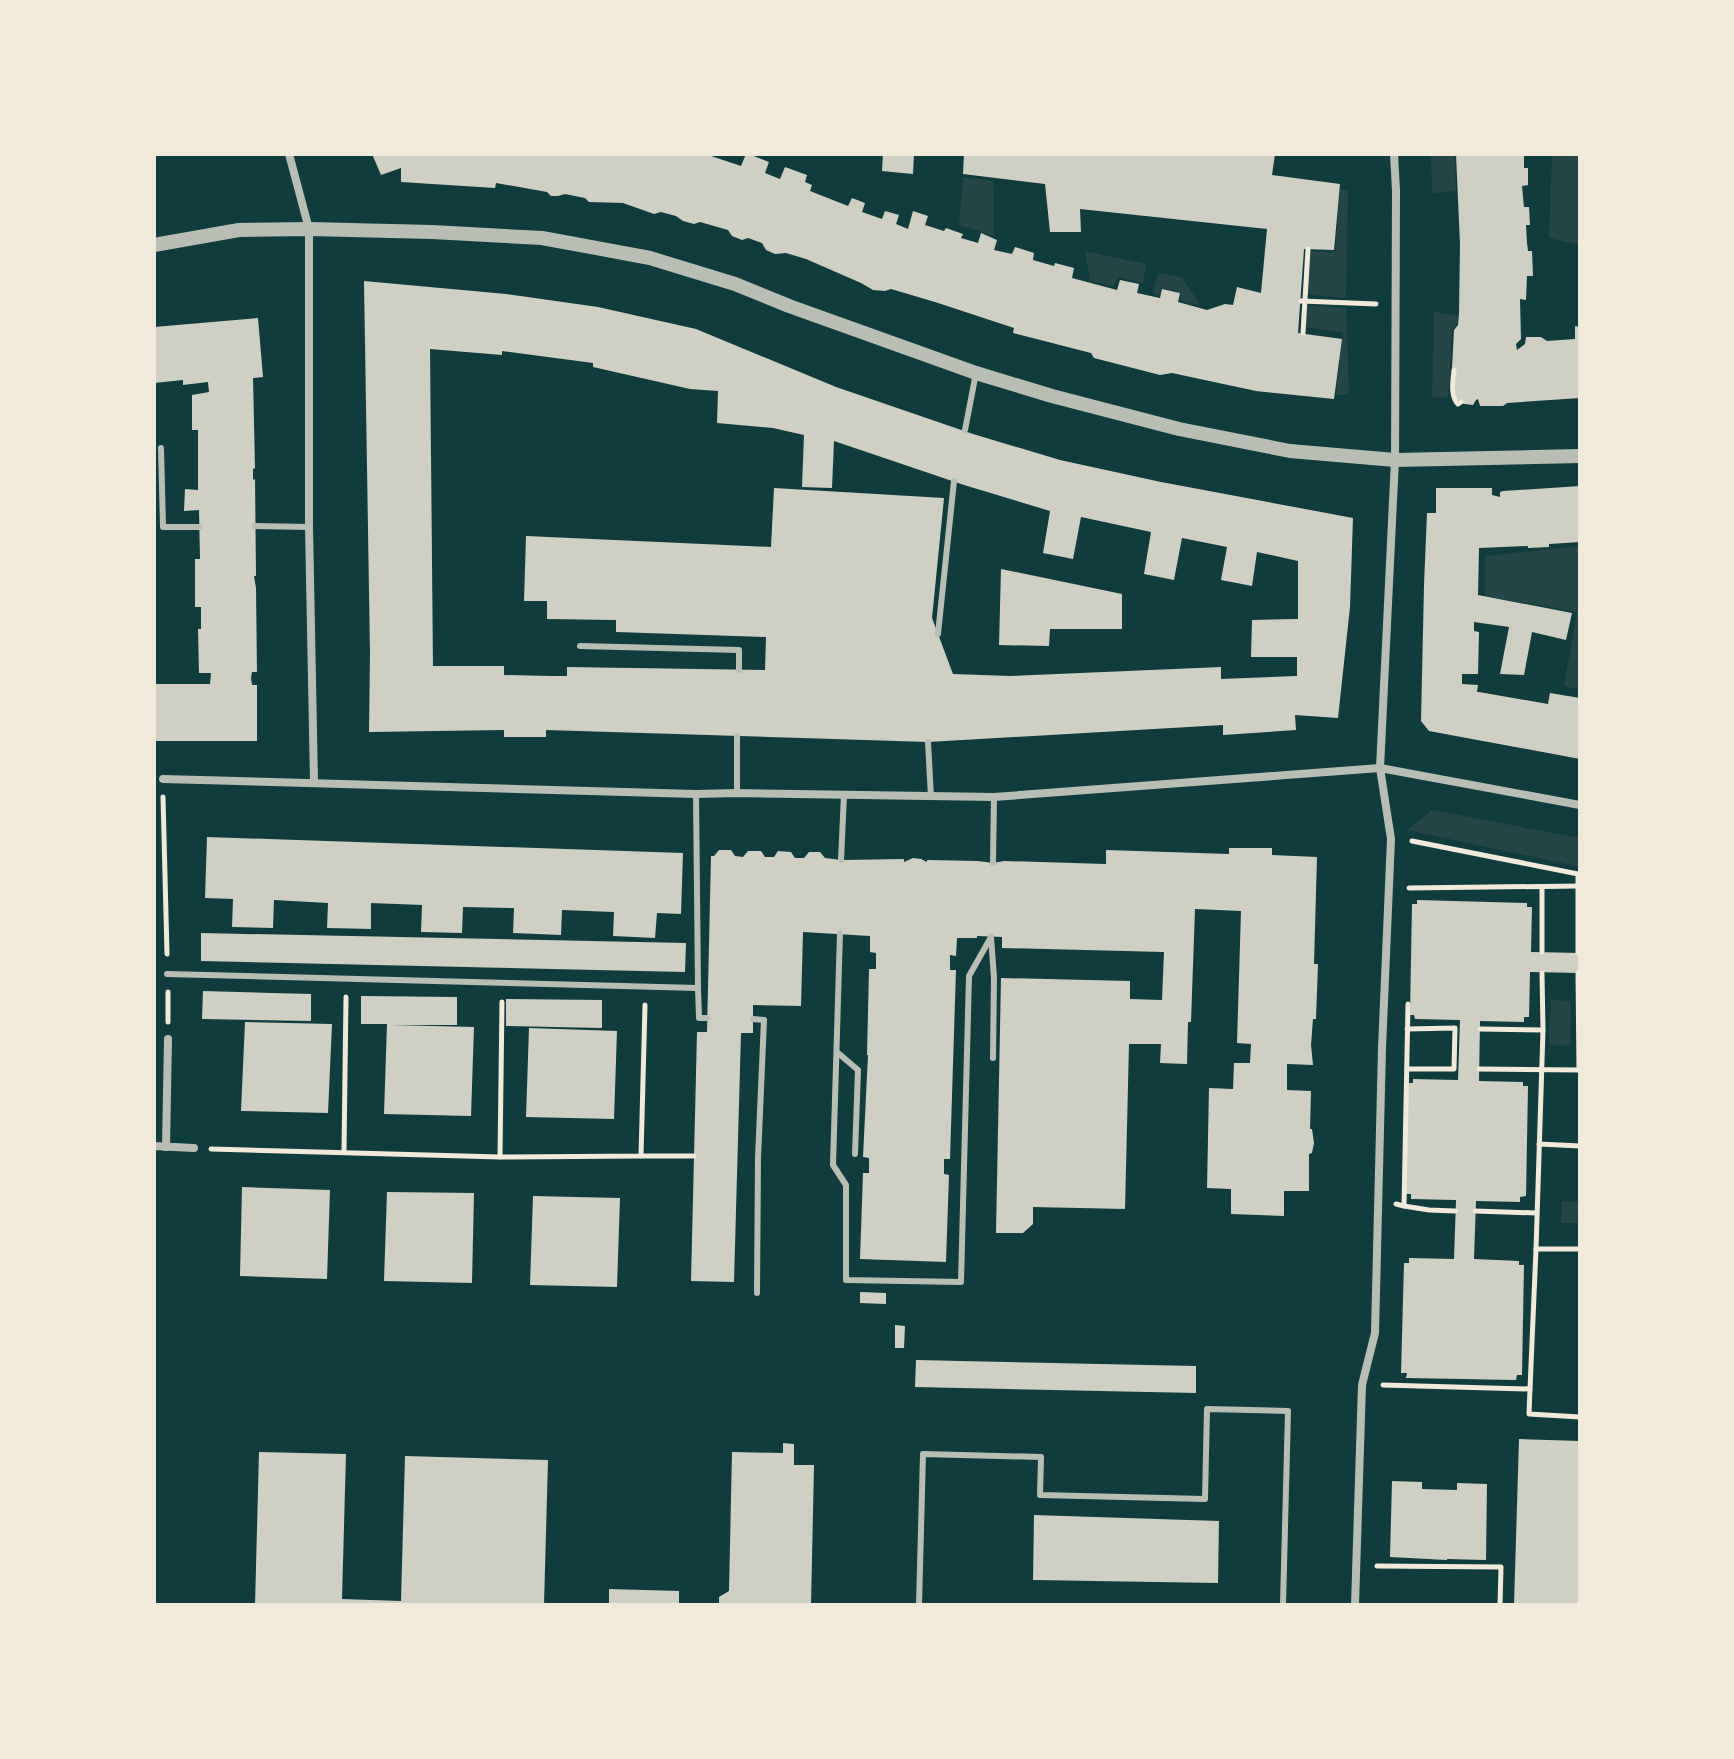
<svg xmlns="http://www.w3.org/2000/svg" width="1734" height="1759" font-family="'Fira Sans Condensed',sans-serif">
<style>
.green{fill:#244646}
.building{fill:#cfcfc3;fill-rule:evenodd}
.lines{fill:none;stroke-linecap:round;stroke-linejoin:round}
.path{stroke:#f1e9da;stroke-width:5}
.service{stroke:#b8beb3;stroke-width:6}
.minor{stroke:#b8beb3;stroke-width:8}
.tertiary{stroke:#b8beb3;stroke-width:14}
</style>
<rect width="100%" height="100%" fill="#0f3d3e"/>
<g class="green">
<polygon points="1431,154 1455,154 1456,191 1432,193"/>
<polygon points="1552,154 1580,154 1580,245 1549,238"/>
<polygon points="963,177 993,181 994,236 959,225"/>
<polygon points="1340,190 1348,191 1346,298 1306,294 1309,251 1335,252"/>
<polygon points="1085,251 1146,264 1143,283 1118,277 1114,286 1090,281"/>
<polygon points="1158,273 1182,277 1201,306 1181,301 1181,292 1161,288 1159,296 1153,294"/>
<polygon points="1306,305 1346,308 1349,392 1345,395 1336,395 1343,333 1305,327"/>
<polygon points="1434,312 1458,315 1457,324 1452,330 1448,398 1432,397"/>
<polygon points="1580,546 1580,690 1564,686 1577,612 1485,596 1485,556"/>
<polygon points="1432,810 1580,838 1580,867 1407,830"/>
<polygon points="1551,1000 1571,1001 1570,1046 1549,1045"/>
<polygon points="1562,1201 1580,1202 1580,1223 1561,1223"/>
</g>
<g class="building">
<polygon points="372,154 712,154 711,156 741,166 746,154 748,154 769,162 765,173 780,179 785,167 807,175 805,182 812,185 810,191 848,206 852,198 865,203 862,212 882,219 885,211 899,215 896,224 908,229 913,211 928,216 925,225 944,231 946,228 963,234 961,238 978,243 981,233 997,240 994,250 1012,254 1015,247 1034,253 1033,260 1054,266 1055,263 1074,268 1072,278 1117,290 1120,280 1139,284 1137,293 1160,298 1162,289 1180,293 1178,302 1207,310 1225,304 1233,305 1237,287 1261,293 1267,229 1080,209 1081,232 1050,232 1045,184 963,174 964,154 1275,154 1272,175 1340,184 1334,250 1304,249 1298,333 1342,339 1334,399 1256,391 1172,373 1160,375 1094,358 1091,353 1013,333 1014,328 935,302 891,289 885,291 873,290 861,283 806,259 786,253 775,254 766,250 762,243 748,238 742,240 732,236 728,230 700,222 694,224 683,221 676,216 661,212 654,214 623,203 589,202 585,198 565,194 558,196 551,196 547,192 496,183 495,188 401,182 401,168 381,175"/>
<polygon points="883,154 914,154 913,174 882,171"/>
<polygon points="1456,154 1524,154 1524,168 1528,168 1528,185 1522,186 1524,207 1529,207 1530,225 1526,225 1527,243 1528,251 1532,251 1533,276 1527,276 1526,300 1520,299 1521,339 1516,344 1517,350 1525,344 1526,337 1541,337 1547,341 1575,339 1575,326 1580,327 1580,398 1507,403 1503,406 1480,406 1478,399 1476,400 1473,405 1464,404 1457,399 1454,389 1456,370 1452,369 1454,330 1458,325 1459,314 1460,244"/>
<path d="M364 281 506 294 598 307 696 329 836 387 973 434 1060 460 1161 482 1353 518 1350 607 1338 718 1295 715 1296 730 1223 735V725L928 742 546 730V737H504V730L369 732 370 653ZM430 349 502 355V351L593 363V367L690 389 718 391 717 423 773 428 804 435 802 487 832 488 834 441 964 485 1050 511 1043 553 1073 559 1081 517 1151 532 1144 574 1174 580 1182 538 1227 547 1221 580 1252 586 1257 552 1298 561V619L1252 620 1251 657H1297V676L1221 679V667L1010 676 953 674 932 618 944 498 774 488 771 547 526 536 524 601H547V619L616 620V632L766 637 765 670 567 667V676H552L504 675V666H433Z"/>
<polygon points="258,318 263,377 253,378 255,468 253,469 253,480 255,479 256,576 254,576 256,588 257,672 252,672 251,678 252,685 257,685 257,741 154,741 156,684 210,684 211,673 199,673 198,629 201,629 201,607 195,607 195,559 200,559 199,510 184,511 185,489 198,490 198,430 192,430 192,395 209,392 208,382 183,385 183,380 154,383 154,327"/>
<polygon points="1580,486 1580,542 1549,544 1549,547 1528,548 1528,546 1479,548 1478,595 1572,613 1566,640 1532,632 1524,675 1500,674 1509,627 1474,622 1474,631 1479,632 1478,674 1462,674 1462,684 1478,685 1477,692 1479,692 1548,704 1550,693 1580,698 1580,759 1429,731 1421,721 1424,585 1427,513 1436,513 1436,488 1492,488 1492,495 1500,497 1500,492 1503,491"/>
<polygon points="1001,569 1122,594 1122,629 1050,629 1049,646 999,645"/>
<polygon points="207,837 683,853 681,914 657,913 655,938 613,936 614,912 562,910 561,935 513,933 514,908 463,907 462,933 421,932 422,905 371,903 371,929 327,928 328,903 274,900 273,928 232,927 233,899 205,898"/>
<polygon points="1229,848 1272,848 1272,855 1317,857 1314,964 1318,964 1316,1019 1313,1019 1311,1045 1313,1065 1287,1064 1287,1090 1311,1091 1310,1129 1312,1129 1314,1143 1312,1153 1309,1154 1309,1191 1284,1191 1284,1216 1231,1214 1231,1189 1207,1188 1209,1088 1233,1089 1234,1063 1250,1063 1251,1044 1237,1043 1241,911 1195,909 1191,1022 1188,1022 1187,1064 1160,1063 1161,1044 1129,1044 1125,1209 1033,1207 1033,1224 1023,1233 996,1233 1001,978 1130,981 1130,999 1162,1000 1164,952 1002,948 1002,937 977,936 977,938 957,938 956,956 950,955 950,970 956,970 950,1159 944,1159 944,1174 949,1175 946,1262 860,1259 863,1173 869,1173 869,1158 863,1157 868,1055 867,1055 869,969 876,969 876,953 870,952 870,936 803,932 801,1006 753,1005 753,1033 741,1033 734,1282 691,1281 697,1032 707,1032 711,856 714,856 719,850 731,850 735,856 743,857 748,851 761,851 765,857 774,857 778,851 791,852 795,858 804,858 809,852 820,852 825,858 841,860 904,859 904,862 913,858 921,859 927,862 927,860 978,861 993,863 1004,861 1106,864 1106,850 1229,854"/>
<polygon points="1417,900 1527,903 1527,907 1532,907 1531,952 1580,953 1580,973 1530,972 1529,1017 1524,1017 1524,1022 1480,1021 1479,1081 1523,1082 1523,1086 1528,1086 1526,1196 1520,1197 1520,1202 1476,1201 1474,1259 1519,1261 1519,1265 1524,1265 1522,1375 1517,1375 1516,1380 1406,1378 1407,1373 1401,1373 1404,1263 1409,1263 1409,1258 1454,1259 1456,1200 1411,1199 1411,1194 1406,1194 1408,1083 1413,1083 1413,1079 1458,1080 1460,1020 1415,1019 1414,1015 1410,1015 1412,904 1417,904"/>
<polygon points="201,933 686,943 685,972 201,961"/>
<polygon points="203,991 311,994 311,1021 202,1019"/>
<polygon points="361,996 457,997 457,1025 391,1025 474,1027 471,1116 384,1114 387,1024 361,1024"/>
<polygon points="506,999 602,1000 602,1028 506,1026"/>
<polygon points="245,1022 332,1024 328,1113 241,1111"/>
<polygon points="529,1028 617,1031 614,1119 526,1117"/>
<polygon points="242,1187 330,1190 327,1279 240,1276"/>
<polygon points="387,1192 474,1193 472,1283 384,1281"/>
<polygon points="533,1196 620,1198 617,1287 530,1285"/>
<polygon points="860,1292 886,1293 886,1304 860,1303"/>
<polygon points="895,1325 905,1326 904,1348 895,1348"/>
<polygon points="916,1360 1196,1366 1196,1393 915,1387"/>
<polygon points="1519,1439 1580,1441 1580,1605 1514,1605"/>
<polygon points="783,1443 794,1444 794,1465 814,1465 811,1605 719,1605 719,1597 729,1591 732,1452 783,1453"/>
<polygon points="259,1452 346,1454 342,1599 401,1601 405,1456 548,1460 544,1605 255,1605"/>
<polygon points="1392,1481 1422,1482 1422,1489 1457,1490 1457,1483 1487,1484 1486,1560 1447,1559 1447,1560 1390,1557"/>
<polygon points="1034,1515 1219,1521 1218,1583 1033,1580"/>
<polygon points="609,1589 679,1591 679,1605 609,1605"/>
</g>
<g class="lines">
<g class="path">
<polyline points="1301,301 1376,304"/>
<polyline points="1303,333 1308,249"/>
<path d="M1454 370C1453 381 1450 395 1458 404L1461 402"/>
<polyline points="163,797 167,954"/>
<polyline points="1412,841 1578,874 1578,953"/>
<polyline points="1542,887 1542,952"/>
<polyline points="1409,888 1579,886"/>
<polyline points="168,992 168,1022"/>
<polyline points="1480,1029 1543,1030 1542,973"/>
<polyline points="1407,1069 1454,1069 1455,1028 1407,1029"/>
<polyline points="1479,1069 1579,1070 1578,973"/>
<polyline points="1539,1144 1580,1146"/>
<polyline points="211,1149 500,1157 641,1156 645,1005"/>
<polyline points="344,1152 346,997"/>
<polyline points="641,1156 694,1156"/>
<polyline points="500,1157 502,1002"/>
<polyline points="1396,1204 1404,1206 1408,1004"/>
<polyline points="1404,1206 1429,1210 1455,1211"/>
<polyline points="1475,1211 1537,1213"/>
<polyline points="1536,1249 1580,1249"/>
<polyline points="1383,1385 1530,1389 1529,1414 1580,1417"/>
<polyline points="1530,1389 1536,1249 1543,1030"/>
<polyline points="1377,1566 1501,1567 1500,1605"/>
</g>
<g class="service">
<polyline points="965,430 976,373"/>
<polyline points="161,448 163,527 199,527"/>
<polyline points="255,526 309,527"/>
<polyline points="938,634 954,481"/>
<polyline points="580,646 739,650 739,670"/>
<polyline points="737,736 737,793"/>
<polyline points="928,742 931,797"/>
<polyline points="841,860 844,795"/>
<polyline points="993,863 994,797"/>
<polyline points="840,933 833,1165 846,1185 846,1280 961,1282 969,976 991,937"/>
<polyline points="991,937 994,978 993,1058"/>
<polyline points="167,974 698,988 696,794"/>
<polyline points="698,988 699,1018 707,1018"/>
<polyline points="753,1019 764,1020 758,1158 757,1293"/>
<polyline points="838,1053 858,1070 855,1154"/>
<polyline points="919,1605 923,1454 1041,1457 1040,1495 1205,1499 1207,1409 1288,1411 1283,1605"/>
</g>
<g class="minor">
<polyline points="289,154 309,229 309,527 314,782"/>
<polyline points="163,779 696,794 737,793 994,797 1380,768 1580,805"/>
<polyline points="154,1146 194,1148"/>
<polyline points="166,1147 168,1039"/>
<polyline points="1355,1605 1362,1385 1375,1333 1382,1048 1391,839 1380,768 1395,460 1396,191 1394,154"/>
</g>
<polyline class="tertiary" points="154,245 239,230 309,229 432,232 542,238 650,258 735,284 789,306 976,373 1052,396 1179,429 1290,451 1395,460 1580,456"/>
</g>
<rect width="1734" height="1759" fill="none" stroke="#f1e9da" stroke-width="312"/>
</svg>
